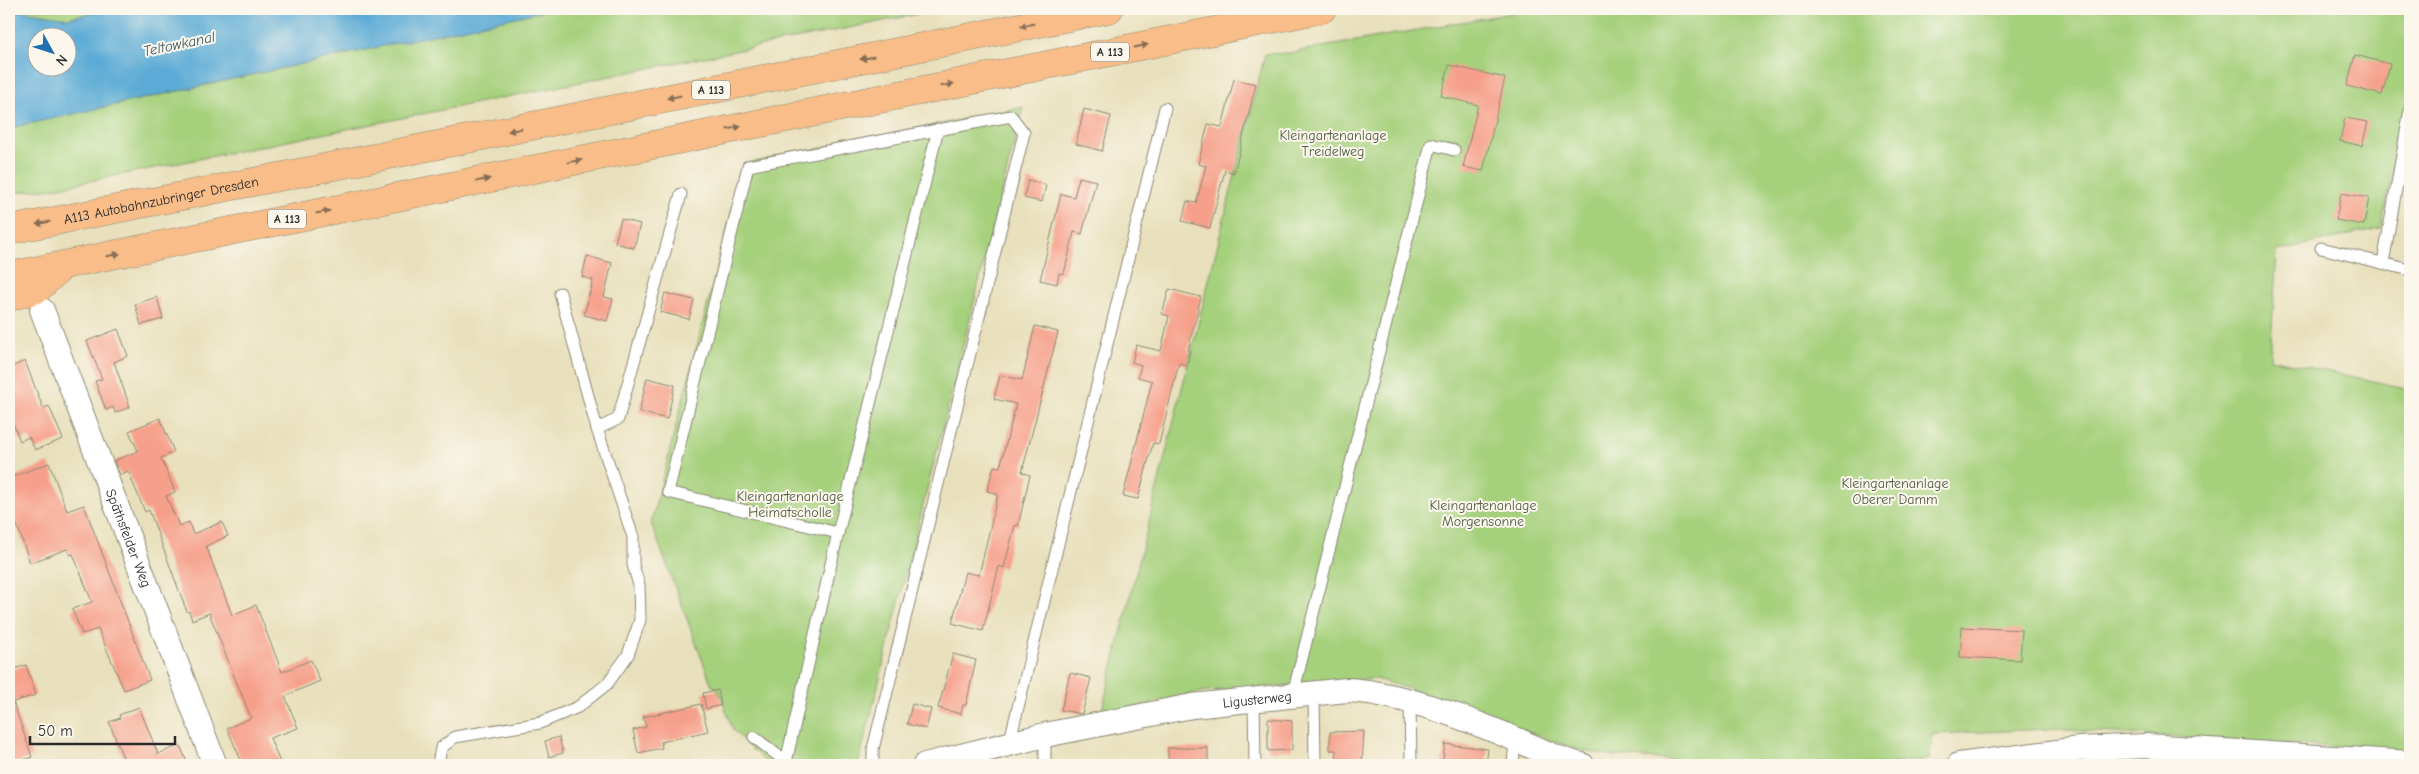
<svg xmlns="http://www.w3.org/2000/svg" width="2419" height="774" font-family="'Comic Neue',sans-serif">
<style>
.green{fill:#a5d07c;stroke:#687e54}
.water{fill:#5cabd6;stroke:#446b80;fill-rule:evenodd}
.building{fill:#f6a08b}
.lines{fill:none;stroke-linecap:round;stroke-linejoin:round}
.service-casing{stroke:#8a8674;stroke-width:13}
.minor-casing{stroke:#8a8674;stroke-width:26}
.motorway-casing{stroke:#8a8674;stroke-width:29}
.service{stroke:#fff;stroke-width:11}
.minor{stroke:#fff;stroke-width:24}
.motorway{stroke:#f8bd88;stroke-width:28}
.oneway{fill:#876d55}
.labels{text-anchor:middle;stroke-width:4;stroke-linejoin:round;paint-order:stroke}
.shield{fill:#fbf7ec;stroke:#696865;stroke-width:1}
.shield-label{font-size:12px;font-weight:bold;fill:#2b2b2b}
.park-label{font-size:14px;fill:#505d43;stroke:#fbf7ec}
.street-label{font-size:14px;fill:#2b2b2b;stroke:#fbf7ec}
.water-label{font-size:15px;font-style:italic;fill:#3c5867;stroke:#fbf7ec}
</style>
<rect width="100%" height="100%" fill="#fbf7ec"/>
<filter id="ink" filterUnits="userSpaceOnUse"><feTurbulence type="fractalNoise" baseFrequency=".02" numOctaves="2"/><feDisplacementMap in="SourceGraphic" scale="10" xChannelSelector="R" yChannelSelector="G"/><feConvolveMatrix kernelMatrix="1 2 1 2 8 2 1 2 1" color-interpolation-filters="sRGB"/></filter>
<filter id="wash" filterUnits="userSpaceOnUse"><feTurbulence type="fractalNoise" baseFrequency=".0096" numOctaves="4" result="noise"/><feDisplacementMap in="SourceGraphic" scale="20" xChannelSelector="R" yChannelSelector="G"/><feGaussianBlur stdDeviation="1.12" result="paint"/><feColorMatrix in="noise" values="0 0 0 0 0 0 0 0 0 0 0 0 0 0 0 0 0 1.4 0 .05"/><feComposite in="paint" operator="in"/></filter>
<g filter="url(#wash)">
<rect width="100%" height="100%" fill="#e8e0bc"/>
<g class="green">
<polygon points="9,9 112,9 68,18"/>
<polygon points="552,9 943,9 55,188 9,193 9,128"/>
<polygon points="1534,9 2410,9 2410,90 2381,228 2277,251 2270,359 2410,389 2410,755 2394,751 2051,729 1933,734 1929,759 1884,765 1747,765 1615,756 1577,750 1416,691 1376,679 1206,691 1101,714 1265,54 1289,53"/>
<polygon points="1023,107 858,765 768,765 733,730 718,689 712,686 651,523 744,164"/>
</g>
<path class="water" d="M9 9 68 18 112 9H552L9 128ZM38 38H68V68H38Z"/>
<g id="blocks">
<g class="building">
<polygon points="2355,55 2390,64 2382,95 2347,86"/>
<polygon points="1449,65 1505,78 1483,171 1463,167 1478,105 1441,96"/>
<polygon points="1234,79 1256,84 1234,173 1225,170 1210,228 1182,221 1187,201 1196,203 1206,166 1198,164 1208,124 1222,127"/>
<polygon points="1084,109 1111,116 1102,151 1076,144"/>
<polygon points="2345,118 2368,122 2362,146 2340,141"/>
<polygon points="1079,177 1096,181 1082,234 1074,232 1064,274 1059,273 1057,284 1040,280 1061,194 1074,197"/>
<polygon points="1028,180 1046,185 1042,202 1024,198"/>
<polygon points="2341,193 2369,198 2364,225 2336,220"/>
<polygon points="621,219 640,224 634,248 615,243"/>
<polygon points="587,256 612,263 604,297 613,299 607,321 584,315 593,280 582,277"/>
<polygon points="1169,289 1201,297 1188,350 1190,350 1187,365 1179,363 1159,444 1153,443 1138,499 1123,496 1152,381 1138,377 1141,365 1132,362 1136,345 1161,351 1169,316 1162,314"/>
<polygon points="665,293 694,300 689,319 660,312"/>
<polygon points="157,297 163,319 141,325 135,304"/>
<polygon points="1035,326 1058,332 1022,472 1030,475 1018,526 1015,525 1004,568 999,566 983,631 952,623 965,572 979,575 998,494 987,491 994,466 1000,467 1016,404 994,399 1000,375 1022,380"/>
<polygon points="118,329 128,356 114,362 130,407 115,413 113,407 106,410 95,381 102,379 87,341"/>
<polygon points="25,361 43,408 49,406 63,439 35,450 29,437 20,441 9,412 9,368"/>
<polygon points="647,378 675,385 667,419 639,412"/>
<polygon points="160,418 174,452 161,458 175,492 166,496 179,526 189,522 193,534 222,522 228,536 206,546 232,615 256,605 282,672 311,660 320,681 285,696 298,728 270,738 281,765 243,765 227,728 251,718 209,613 192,620 189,611 187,612 149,510 145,512 128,471 120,475 114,461 138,451 129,431"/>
<polygon points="49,463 67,511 84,505 150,680 124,690 98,629 82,634 72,609 92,602 73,554 70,555 67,549 30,563 9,502 9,478"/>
<polygon points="1962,627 2022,630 2020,660 1960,657"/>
<polygon points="953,654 976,660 966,705 963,705 961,714 938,708"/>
<polygon points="26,665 36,695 13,702 32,757 9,765 9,671"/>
<polygon points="1070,673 1091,678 1082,714 1061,710"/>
<polygon points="718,690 721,705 706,709 703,693"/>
<polygon points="701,704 708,731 661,742 662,748 638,753 633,730 646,727 643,717"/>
<polygon points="912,704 931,709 926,729 907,724"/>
<polygon points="139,707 158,754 180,745 188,765 126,765 109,722 120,718 119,715"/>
<polygon points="1268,719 1292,721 1292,750 1268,751"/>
<polygon points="1364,731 1362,765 1337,765 1336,750 1330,750 1330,732"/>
<polygon points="559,737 563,753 549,757 545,741"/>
<polygon points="1445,744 1488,749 1486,765 1442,765"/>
<rect x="1168" y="748" width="40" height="17"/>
</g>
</g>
</g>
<g filter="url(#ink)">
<use href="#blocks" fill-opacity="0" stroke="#8a8674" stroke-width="1"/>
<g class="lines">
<defs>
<g id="service">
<polyline points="2321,248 2410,270"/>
<polyline points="2383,263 2410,110"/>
<polyline points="597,429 618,419 681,194"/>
<polyline points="838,533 668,492 748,166 1011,116 1024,133 873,749 873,765"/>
<polyline points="1314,693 1315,765"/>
<polyline points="1293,694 1431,144 1454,150"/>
<polyline points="1254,699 1255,765"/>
<polyline points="1410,702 1411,765"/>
<polyline points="1045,735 1045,765"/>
<polyline points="754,737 790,765"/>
<polyline points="1009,744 1165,108"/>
<polyline points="786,762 838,533 938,129"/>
<polyline points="442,765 439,758 441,748 455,737 540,723 578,707 607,684 628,655 640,620 639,585 633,565 633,537 597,429 560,293"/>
<polyline points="1513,765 1515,739"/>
</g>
<g id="minor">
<path id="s1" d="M42 310 215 765"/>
<path id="s2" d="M925 765 1045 735 1192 706 1347 690C1397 692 1468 719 1515 739 1537 748 1559 761 1582 765"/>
<polyline points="1959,765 2079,749 2146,746 2410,763"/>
</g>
<g id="motorway">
<path id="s3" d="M9 230 314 170 1109 9"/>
<polyline points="9,276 1322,9"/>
<polyline points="9,297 37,289 58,270"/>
</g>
</defs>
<use href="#service" class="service-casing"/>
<use href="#minor" class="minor-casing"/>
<use href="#motorway" class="motorway-casing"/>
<use href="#service" class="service"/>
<use href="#minor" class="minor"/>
<use href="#motorway" class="motorway"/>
</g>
<defs><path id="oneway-solid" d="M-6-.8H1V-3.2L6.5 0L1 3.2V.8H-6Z" transform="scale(1.25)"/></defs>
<g class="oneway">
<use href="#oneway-solid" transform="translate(1027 25) rotate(169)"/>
<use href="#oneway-solid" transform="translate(1141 46) rotate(-12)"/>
<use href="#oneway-solid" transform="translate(867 58) rotate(169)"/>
<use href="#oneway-solid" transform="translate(947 85) rotate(-12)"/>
<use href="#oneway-solid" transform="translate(674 97) rotate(169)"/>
<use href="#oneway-solid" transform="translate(734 128) rotate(-11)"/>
<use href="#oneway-solid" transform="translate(515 130) rotate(169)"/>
<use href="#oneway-solid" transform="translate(575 161) rotate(-11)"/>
<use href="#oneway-solid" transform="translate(483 180) rotate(-11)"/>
<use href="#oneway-solid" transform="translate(323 212) rotate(-11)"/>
<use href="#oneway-solid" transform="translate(43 223) rotate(169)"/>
<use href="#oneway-solid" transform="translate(113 255) rotate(-11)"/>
</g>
</g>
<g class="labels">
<g class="shield">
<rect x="1091" y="42.5" width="38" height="19" rx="4"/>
<rect x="692" y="80.5" width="38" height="19" rx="4"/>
<rect x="268" y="209.5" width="38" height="19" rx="4"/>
</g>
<g class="shield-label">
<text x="1110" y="56">A 113</text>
<text x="711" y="94">A 113</text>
<text x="287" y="223">A 113</text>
</g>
<g class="park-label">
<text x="1333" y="140">Kleingartenanlage<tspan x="1333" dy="16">Treidelweg</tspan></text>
<text x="1895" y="488">Kleingartenanlage<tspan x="1895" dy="16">Oberer Damm</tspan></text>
<text x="790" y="501">Kleingartenanlage<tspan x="790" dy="16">Heimatscholle</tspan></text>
<text x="1483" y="510">Kleingartenanlage<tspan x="1483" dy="16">Morgensonne</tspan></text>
</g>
<g class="street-label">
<text dy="5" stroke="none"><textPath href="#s3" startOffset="155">A113 Autobahnzubringer Dresden</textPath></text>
<text dy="5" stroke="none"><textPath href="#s1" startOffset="244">Späthsfelder Weg</textPath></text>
<text dy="5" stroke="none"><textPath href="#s2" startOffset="339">Ligusterweg</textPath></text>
</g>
<g class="water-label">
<text transform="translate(179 44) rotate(-12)" y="5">Teltowkanal</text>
</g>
</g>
<rect width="2419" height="774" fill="none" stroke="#fbf7ec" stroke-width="30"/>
<g transform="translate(52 52) rotate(130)"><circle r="24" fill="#fbf7ec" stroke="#a8a59f"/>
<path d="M0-4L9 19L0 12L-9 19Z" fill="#1f6fb2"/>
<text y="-8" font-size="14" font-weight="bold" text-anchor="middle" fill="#2b2b2b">N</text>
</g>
<path d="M30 736v8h145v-8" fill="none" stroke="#2b2b2b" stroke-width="2.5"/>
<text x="38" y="736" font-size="15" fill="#2b2b2b" stroke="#fbf7ec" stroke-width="4" paint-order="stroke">50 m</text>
</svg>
